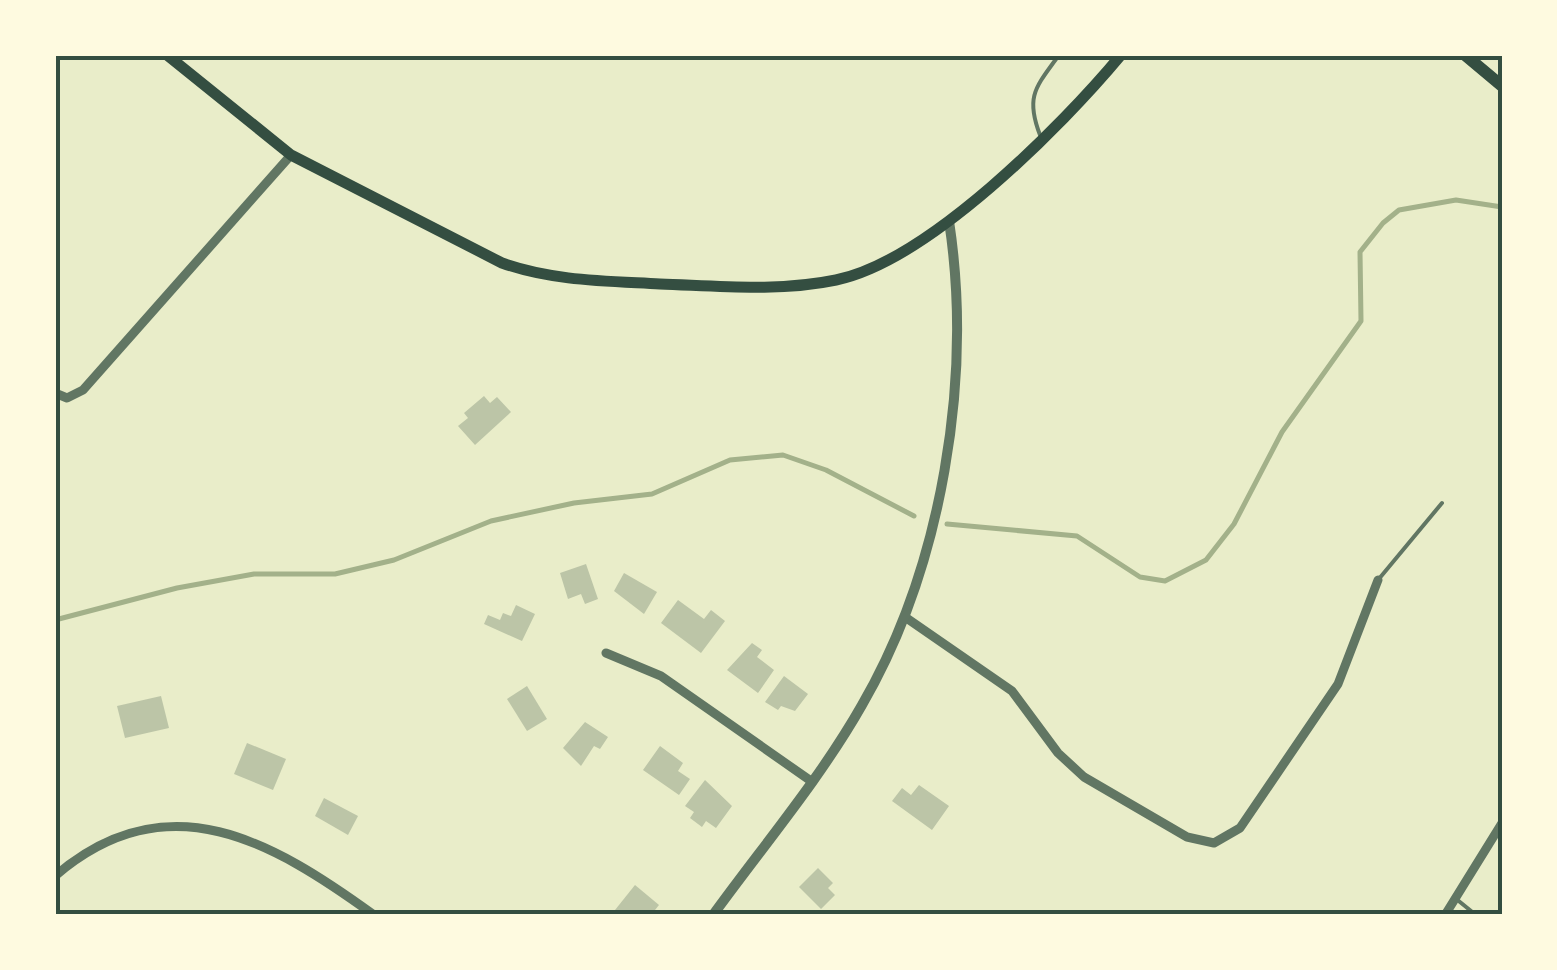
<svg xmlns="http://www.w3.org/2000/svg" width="1557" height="970" font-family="'Source Sans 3',sans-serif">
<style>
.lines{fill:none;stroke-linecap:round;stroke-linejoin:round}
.stream{stroke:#a3b18a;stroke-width:5}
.building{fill:#bcc5a7}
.service{stroke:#617663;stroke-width:4}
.minor{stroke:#617663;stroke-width:9}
.tertiary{stroke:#617663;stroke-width:10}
.secondary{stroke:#344e41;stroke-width:11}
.primary{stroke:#344e41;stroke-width:12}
.neatline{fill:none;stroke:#344e41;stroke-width:4}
</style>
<rect width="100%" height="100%" fill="#e9edc9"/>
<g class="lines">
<g class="stream">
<polyline points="947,524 1077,536 1140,577 1165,581 1206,560 1234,524 1282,432 1361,321 1360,252 1383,223 1399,210 1456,200 1502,207"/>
<polyline points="55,620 177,588 254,574 335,574 394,560 491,521 574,503 652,494 730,460 783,455 826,470 914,516"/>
</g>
</g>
<g class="building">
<polygon points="484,396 490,403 497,397 511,412 475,445 458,426 468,418 464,413"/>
<polygon points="586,564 598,599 585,604 581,594 568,599 560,573"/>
<polygon points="624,573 657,592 644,614 614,591"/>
<polygon points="678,600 704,619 711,610 725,621 701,653 661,623"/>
<polygon points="516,605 535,614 522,641 484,624 488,615 500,620 503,613 511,616"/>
<polygon points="752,643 762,650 757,657 774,670 758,693 727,670"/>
<polygon points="784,676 808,694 795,711 781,706 778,710 765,702"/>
<polygon points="527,686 547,719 527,731 507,699"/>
<polygon points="161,696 169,728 125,738 117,706"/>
<polygon points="585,722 608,737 600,749 594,746 581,766 563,748"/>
<polygon points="247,743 286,759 273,790 234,774"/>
<polygon points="660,746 683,763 678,771 690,779 679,795 643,770"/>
<polygon points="705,780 732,806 716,828 706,821 702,827 690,818 694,812 685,806"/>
<polygon points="919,785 949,806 932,830 892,801 902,788 911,795"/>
<polygon points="324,798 358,816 348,835 315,816"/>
<polygon points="818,868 833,883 828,888 835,895 821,909 799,887"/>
<polygon points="635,885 659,905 651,915 611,915"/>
</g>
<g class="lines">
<g class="service">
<path d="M1040 135C1025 96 1036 87 1059 55"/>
<polyline points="1378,580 1442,503"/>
<polyline points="1455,898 1476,915"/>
</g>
<g class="minor">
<polyline points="55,393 67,398 83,390 291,155"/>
<polyline points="905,617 1012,691 1058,753 1084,777 1187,837 1214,843 1240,828 1338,684 1378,580"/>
<polyline points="606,653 661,676 811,781"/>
<path d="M55 876C168 779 273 842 374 915"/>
<polyline points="1445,915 1502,823"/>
</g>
<path class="tertiary" d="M713 915C763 846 820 779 862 705 942 567 973 379 949 221"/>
<path class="secondary" d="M167 55 291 155 502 263C552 281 607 281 660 284 718 286 779 292 836 280 928 261 1061 127 1121 55"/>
<polyline class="primary" points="1465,55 1502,86"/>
</g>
<rect width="1557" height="970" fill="none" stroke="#fefae0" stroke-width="115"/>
<rect x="58" y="58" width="1442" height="854" class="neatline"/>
</svg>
